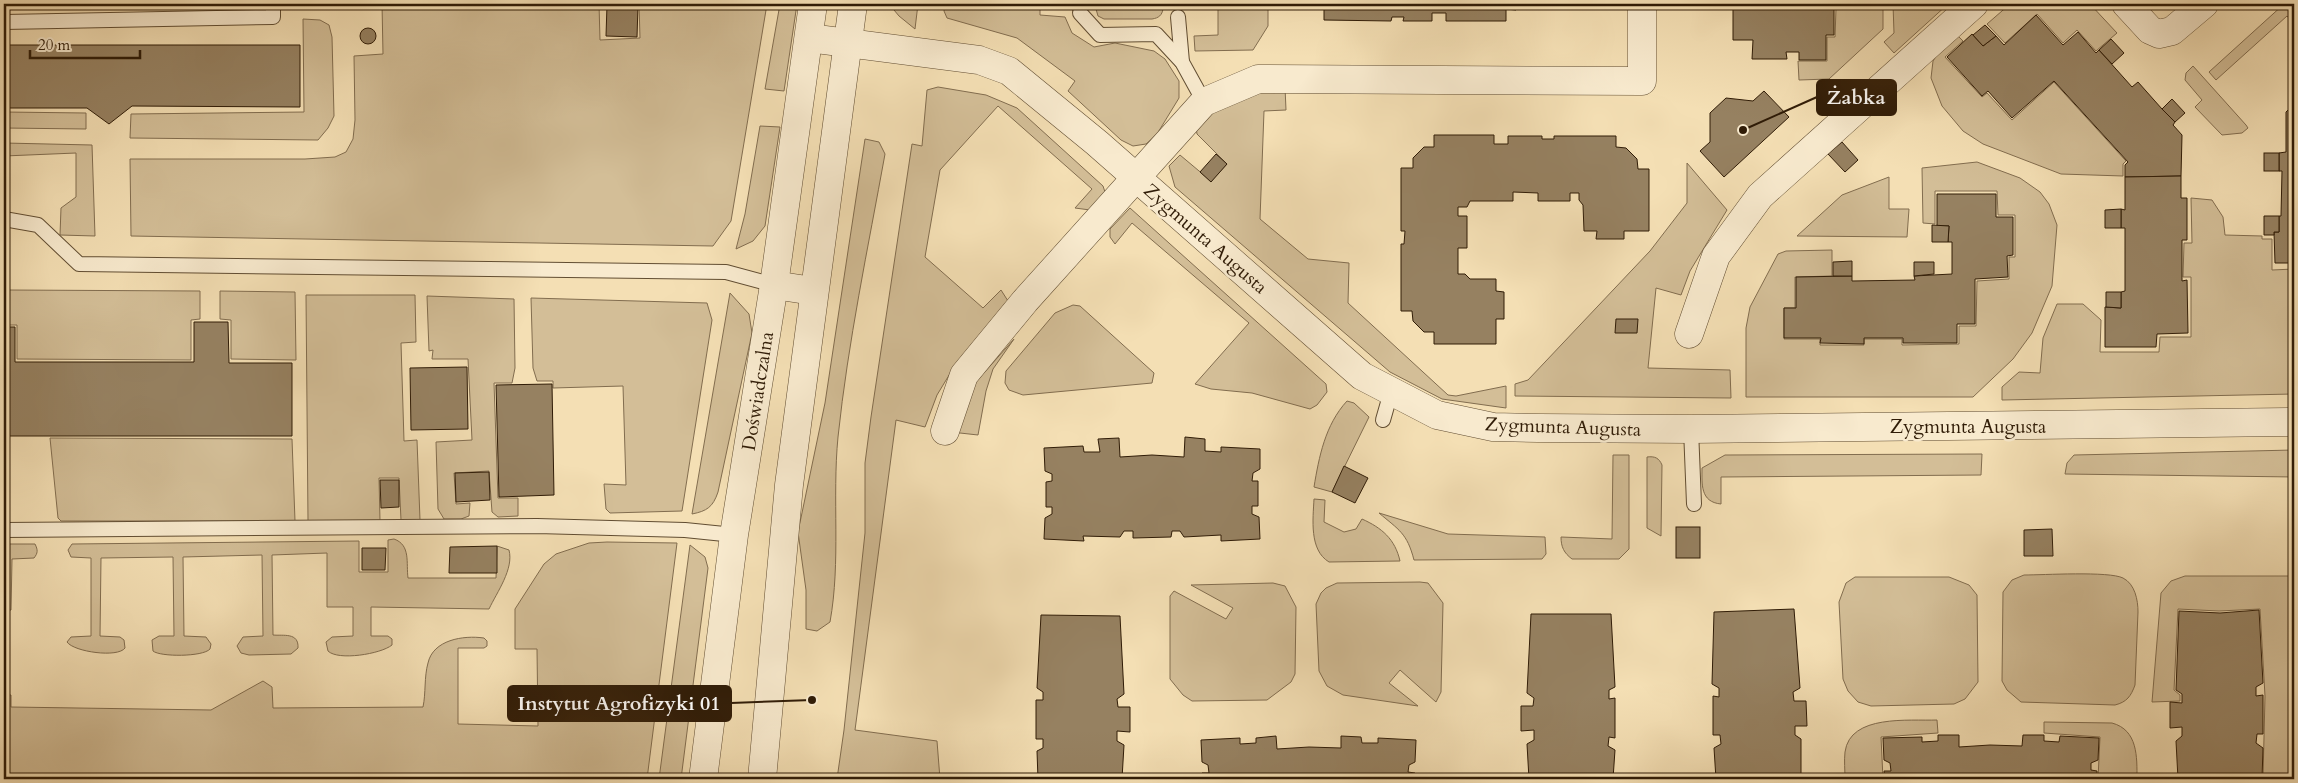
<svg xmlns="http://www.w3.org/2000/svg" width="2298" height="783" font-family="Cardo,serif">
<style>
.green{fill:#d3be97;stroke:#826d4f}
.building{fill:#968161;stroke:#301c07}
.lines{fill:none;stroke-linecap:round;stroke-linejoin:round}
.service-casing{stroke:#614d32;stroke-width:16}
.minor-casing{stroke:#614d32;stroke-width:29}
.tertiary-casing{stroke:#614d32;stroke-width:29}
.service{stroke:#f8eace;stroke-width:14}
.minor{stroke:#f8eace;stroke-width:28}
.tertiary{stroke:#f8eace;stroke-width:28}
.labels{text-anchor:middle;stroke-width:5;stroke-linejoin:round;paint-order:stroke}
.street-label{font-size:19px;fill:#301c07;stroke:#f8eace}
.leader{fill:none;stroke:#301c07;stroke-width:2}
.callout-dot{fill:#301c07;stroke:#f8eace;stroke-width:2}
.callout{fill:#301c07;stroke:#301c07;stroke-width:2}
.callout-label{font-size:20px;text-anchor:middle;font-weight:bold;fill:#fff}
</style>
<rect width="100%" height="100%" fill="#f4dfb4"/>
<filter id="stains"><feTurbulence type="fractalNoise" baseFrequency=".004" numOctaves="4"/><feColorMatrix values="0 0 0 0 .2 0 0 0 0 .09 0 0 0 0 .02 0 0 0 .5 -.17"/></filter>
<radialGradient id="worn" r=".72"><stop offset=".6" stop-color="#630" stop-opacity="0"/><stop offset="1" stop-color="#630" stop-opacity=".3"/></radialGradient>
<g class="green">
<polygon points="382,4 599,4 600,40 640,38 639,4 767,4 731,221 713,246 131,236 130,159 305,159 335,157 346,152 353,139 355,120 354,56 383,54"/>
<polygon points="780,4 797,4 784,91 765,89"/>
<polygon points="889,4 918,4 915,29 899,16"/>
<polygon points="945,4 1040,4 1040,15 1065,17 1072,33 1094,47 1115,43 1154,51 1165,59 1179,81 1179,98 1157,134 1146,144 1133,146 1121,140 1068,91 1075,81 1017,38 947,18 944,11"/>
<path d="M1123 4H1136V9H1163C1162 15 1159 18 1152 19H1104L1098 16 1096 9H1123Z"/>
<polygon points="1218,4 1268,4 1268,26 1253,50 1195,51 1194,36 1218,35"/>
<polygon points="1828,4 1883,4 1883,29 1829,79 1799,80 1798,61 1827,61 1827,37 1835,37 1836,9 1828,8"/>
<polygon points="1893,4 1948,4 1894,53 1884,42 1894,33"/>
<polygon points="2010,4 2090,4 2117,33 2096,51 2077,30 2063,43 2037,14 2005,43 1987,24"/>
<polygon points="2284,4 2294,4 2294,24 2287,16 2216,80 2209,72"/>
<polygon points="303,19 320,20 329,25 332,37 334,116 328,128 318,140 130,138 131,114 304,112"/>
<polygon points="1957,35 1963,41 1945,57 1982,97 1987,93 2012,120 2054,82 2126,161 2123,164 2123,176 2061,174 1983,144 1963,131 1942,106 1931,78 1933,61 1939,52"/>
<polygon points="2193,66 2246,125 2248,128 2242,133 2222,135 2195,107 2202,100 2185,80 2186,73"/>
<polygon points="938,87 986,95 1017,108 1103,186 1105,192 1090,210 1075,208 1092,189 998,106 940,170 925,257 983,308 1001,290 1008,301 954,367 937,395 925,427 896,420 855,730 937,741 940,779 837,779 844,730 865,533 865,463 871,417 912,144 922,146 927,90"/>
<polygon points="1262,87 1285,87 1286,110 1264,111 1260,219 1308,259 1349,263 1348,303 1448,395 1456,396 1506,386 1506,408 1442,399 1390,372 1175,187 1169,166 1180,155 1211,181 1227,164 1197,134 1195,121"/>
<polygon points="4,112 86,113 86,129 4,128"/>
<polygon points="760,126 780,127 765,226 753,241 736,249 745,214"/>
<path d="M865 139 879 142 885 154C868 248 848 342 838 437 832 499 841 561 830 622L817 631 806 629V590L798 532 825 403Z"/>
<polygon points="4,143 92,145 95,236 60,235 61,208 76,197 76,153 4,156"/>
<polygon points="1977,162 2020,178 2040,192 2049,204 2057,225 2052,286 2032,333 2013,359 1973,397 1746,397 1746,328 1750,307 1778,254 1786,251 1832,250 1832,276 1795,277 1795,308 1784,308 1784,339 1820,339 1820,345 1864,345 1864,339 1902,339 1902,345 1959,344 1959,326 1976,326 1977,281 2009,279 2009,257 2015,257 2015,215 1998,215 1997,191 1935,191 1935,224 1923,223 1922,168"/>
<polygon points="1687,163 1727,210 1690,271 1681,295 1656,288 1648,368 1730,370 1731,398 1515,396 1515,384 1528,380 1650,251 1687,203"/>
<polygon points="1889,177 1889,209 1909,209 1907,237 1797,236 1842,195"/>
<polygon points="2191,198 2212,200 2223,217 2225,235 2262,236 2262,239 2272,239 2272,270 2294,269 2294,394 2002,400 2002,387 2019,372 2040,373 2043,338 2057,304 2083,304 2101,320 2100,352 2159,352 2160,337 2191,337 2191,277 2183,277 2184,243 2192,243"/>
<polygon points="1130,208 1326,384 1327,392 1317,405 1310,409 1252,393 1211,389 1195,384 1249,323 1132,223 1115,244 1110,237 1110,229"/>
<polygon points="8,290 200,291 200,319 191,320 191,360 17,359 17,325 9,325"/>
<polygon points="220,291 295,292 296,360 231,359 231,320 220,319"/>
<path d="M730 293 749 314 752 333 718 492C713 507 707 511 692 514Z"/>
<polygon points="306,295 415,295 416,342 401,343 404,441 417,440 420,520 401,520 399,478 379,478 380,521 308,521"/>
<polygon points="427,296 514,299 515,368 512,383 494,383 498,498 518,498 518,516 498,517 492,512 489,471 454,473 456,504 470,503 469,516 461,519 444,519 438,509 436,442 472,440 468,359 432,359 433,350 429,351"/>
<polygon points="531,298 707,303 712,320 682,511 610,513 606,509 604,484 626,485 623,386 553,388 553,381 537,381 533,368"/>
<polygon points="1073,305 1080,306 1154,373 1152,383 1023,395 1009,390 1005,383 1006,371 1055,313"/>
<polygon points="1014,339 993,369 986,391 978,435 951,432 975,383"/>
<path d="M1347 401 1354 403 1369 417 1332 492 1314 487C1319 457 1325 425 1347 401Z"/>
<polygon points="50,438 292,439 295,521 61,521 58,518"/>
<polygon points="2294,450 2294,477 2065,474 2067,463 2074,455"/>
<path d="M1982 454 1981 475 1721 477V504C1700 502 1702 484 1702 468L1725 455Z"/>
<path d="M1613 455H1629V549L1619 559H1572C1564 553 1561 547 1561 537L1612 539Z"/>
<path d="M1647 457C1655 456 1659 458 1662 465L1661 536 1647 528Z"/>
<path d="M1314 499 1325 500 1324 522 1344 532 1356 529 1362 519C1382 528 1395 539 1400 561L1329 562C1309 550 1313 519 1314 499Z"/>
<path d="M1379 513 1448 534 1545 537 1546 554 1542 559 1414 560C1407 533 1399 530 1379 513Z"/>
<path d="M394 539C411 545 406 563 408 578H496L497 546 509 550C514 569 497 592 489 609L371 607V636H388L392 639V645C381 654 338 661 328 651L326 642 332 637 353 636V607H327V553L272 555 273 635C283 636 299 632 298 648L291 654 249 655 241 653 237 646 243 637 263 636 262 555 183 557 184 636 206 637 211 644 210 649C203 657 160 657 153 651L152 640 159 636H174L173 557 101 558 100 636 120 637 124 640 125 648C118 658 74 652 67 642L71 637 91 636V558L71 557 68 550 72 544 359 541V572H388V540Z"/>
<path d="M607 542 677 543 647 779H4V695H11V707L211 710 263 681 272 687 273 708 423 707C426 693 424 677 428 663 433 640 463 635 484 638L487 641V646L484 648H458V724L538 726 537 649H515V609L544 564 556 554 589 543Z"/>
<path d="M4 544H35C38 550 38 553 34 558L12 559 11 610 4 611Z"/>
<polygon points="690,545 705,557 708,568 681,779 659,779"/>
<path d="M2024 575C2043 575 2109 571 2123 578 2135 584 2138 600 2138 612L2135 685C2131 696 2127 702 2115 705L2021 702 2007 690 2002 681 2003 592 2012 580Z"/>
<polygon points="2185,576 2294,576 2294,779 2263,779 2265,696 2260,609 2219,611 2178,609 2174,690 2180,695 2180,701 2152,702 2161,593 2171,581"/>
<polygon points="1855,577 1949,577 1969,585 1977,595 1978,682 1965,699 1954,704 1871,706 1858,702 1848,691 1843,679 1839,602 1846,583"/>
<polygon points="1420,582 1428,583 1443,603 1441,692 1436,702 1400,670 1389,683 1418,706 1343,695 1327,686 1319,671 1316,604 1321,593 1326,588 1337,583"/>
<polygon points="1273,583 1285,586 1296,607 1295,674 1291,682 1267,700 1192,701 1183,695 1170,679 1170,596 1174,591 1226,619 1233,608 1191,585"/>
<path d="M1937 720 1938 733 1881 737 1883 779H1845C1845 770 1844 761 1845 752 1850 714 1909 721 1937 720Z"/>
<path d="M2044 722 2112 723C2138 730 2137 757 2137 779H2098L2100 737 2044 733Z"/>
</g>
<g class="building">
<polygon points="1308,4 1522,4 1516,10 1506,9 1506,21 1446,21 1446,13 1432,13 1432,21 1403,21 1404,17 1392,17 1391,21 1324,20 1324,9 1314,9"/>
<polygon points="1741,4 1826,4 1826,9 1834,9 1834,35 1826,35 1826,60 1799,60 1799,52 1786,52 1787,59 1752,59 1753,40 1733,40 1733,6 1741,6"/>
<polygon points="607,5 638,6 637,37 606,36"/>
<polygon points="2036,15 2063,45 2078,32 2096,53 2099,50 2132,87 2138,82 2162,109 2175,122 2173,125 2182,135 2181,176 2125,177 2125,165 2128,162 2054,81 2012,118 1988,91 1982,96 1947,57 1972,34 1983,46 1996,36 2004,45"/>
<polygon points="1985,25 1996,36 1983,46 1973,35"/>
<circle cx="368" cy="36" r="8"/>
<polygon points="2111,39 2124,53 2112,64 2099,50"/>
<polygon points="4,45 300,45 300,107 132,106 109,124 87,108 4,108"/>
<polygon points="1764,91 1789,117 1724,177 1700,151 1710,142 1710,113 1726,98 1753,101"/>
<polygon points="2172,99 2185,113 2175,122 2162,109"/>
<polygon points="2294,104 2294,263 2275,263 2274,232 2279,232 2279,216 2281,216 2282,171 2279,171 2279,153 2286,152 2286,112"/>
<polygon points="1434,135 1494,135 1494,144 1508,144 1508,136 1542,136 1542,139 1554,139 1554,136 1616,136 1616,147 1626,148 1637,159 1638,169 1649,169 1649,231 1624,231 1624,239 1596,239 1597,231 1584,231 1583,205 1579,200 1579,193 1570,193 1570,201 1538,201 1538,193 1513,192 1513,201 1470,201 1467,207 1458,207 1458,216 1467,216 1467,248 1458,248 1458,274 1465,274 1470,279 1496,279 1496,291 1504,292 1504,319 1496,319 1496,344 1434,344 1434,332 1424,332 1413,321 1412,311 1401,311 1401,244 1404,244 1405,231 1401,231 1401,168 1413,168 1413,158 1424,147 1434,147"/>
<polygon points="1842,142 1858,160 1845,172 1828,154"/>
<rect x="2264" y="153" width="15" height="18"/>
<polygon points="1216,154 1227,164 1211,182 1200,172"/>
<polygon points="2181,176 2181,198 2187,198 2187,240 2182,240 2182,281 2187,280 2188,333 2157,334 2156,347 2105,347 2105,307 2121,308 2121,292 2125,291 2125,228 2121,228 2121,209 2125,210 2125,177"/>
<polygon points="1937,194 1996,194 1996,217 2013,217 2013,255 2007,256 2008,277 1975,279 1975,324 1957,324 1957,343 1903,343 1903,338 1864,338 1864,344 1820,343 1821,338 1784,338 1784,308 1796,308 1796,277 1852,276 1852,281 1915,280 1914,276 1952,274 1952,242 1948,242 1949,226 1937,226"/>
<polygon points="2121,209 2121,228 2105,228 2105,210"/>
<polygon points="2264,216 2279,216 2279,232 2274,232 2274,235 2264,235"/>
<polygon points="1932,225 1949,226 1948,242 1932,242"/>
<polygon points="1852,261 1852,276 1833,276 1833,262"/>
<polygon points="1914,262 1934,262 1934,274 1914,276"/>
<polygon points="2106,292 2121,292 2121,308 2106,307"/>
<polygon points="1616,319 1638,319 1637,333 1615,333"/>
<polygon points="194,322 228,322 229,363 292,363 292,436 4,436 4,327 15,327 15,362 194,362"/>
<polygon points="467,367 468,429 411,430 410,368"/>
<polygon points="552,384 554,495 499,497 496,385"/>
<polygon points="1185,437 1205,439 1205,451 1221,452 1221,447 1260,449 1260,469 1253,473 1252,481 1258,481 1258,506 1252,506 1252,514 1259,517 1260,539 1221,541 1221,535 1184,537 1180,531 1172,531 1171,537 1133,538 1133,531 1124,531 1120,537 1083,536 1084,541 1044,539 1045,518 1052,514 1052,507 1046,507 1046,482 1052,481 1052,474 1045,471 1044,448 1083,446 1084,452 1100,452 1098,439 1119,438 1120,457 1152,455 1184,457"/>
<polygon points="1344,466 1368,478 1355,503 1332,492"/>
<polygon points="489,472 490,500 456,502 455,473"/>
<polygon points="380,480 399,480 399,507 381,508"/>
<rect x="1676" y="527" width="24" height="31"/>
<polygon points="2052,529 2053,556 2024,556 2024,530"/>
<polygon points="497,546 497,573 449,573 450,547"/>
<polygon points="362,548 386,548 385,570 362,570"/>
<polygon points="1794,609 1800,688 1793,692 1794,701 1806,701 1807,726 1795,726 1795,735 1801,739 1801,779 1716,779 1714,748 1721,744 1720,735 1713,735 1713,696 1719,697 1719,688 1712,684 1714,612"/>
<polygon points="2259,610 2263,683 2256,687 2256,696 2263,695 2263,734 2257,734 2256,743 2263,748 2262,779 2178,779 2176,741 2182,736 2182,727 2170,728 2170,702 2182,703 2182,694 2176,690 2179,611 2220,613"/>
<polygon points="1531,614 1611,614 1615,687 1609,690 1609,699 1615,698 1615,738 1609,737 1608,746 1615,750 1613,779 1529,779 1527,744 1534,740 1534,730 1521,731 1521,706 1533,706 1534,698 1527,693"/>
<polygon points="1041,615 1120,616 1124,694 1117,699 1118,707 1130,707 1130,732 1117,731 1117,741 1124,745 1122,779 1038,779 1037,751 1043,748 1043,739 1036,739 1036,700 1043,700 1043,692 1037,688"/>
<polygon points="1938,735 1959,735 1959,747 1990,745 2022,746 2023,735 2044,735 2044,741 2059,742 2060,736 2099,738 2098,760 2091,763 2091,770 2097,771 2097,779 1885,779 1884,771 1891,771 1890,763 1884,760 1883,738 1922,737 1922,742 1938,741"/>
<polygon points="1276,736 1277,749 1309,747 1341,748 1341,736 1361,737 1362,743 1378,743 1378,738 1416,740 1415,762 1409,765 1408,772 1415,773 1414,779 1202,779 1202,773 1209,773 1208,765 1202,762 1201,740 1240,738 1240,744 1256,743 1256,738"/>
</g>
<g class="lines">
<defs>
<g id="service">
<polyline points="1080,13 1100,35 1156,34 1182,62 1204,102"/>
<polyline points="1178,17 1182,62"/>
<polyline points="4,22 273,17 273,4"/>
<polyline points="4,219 38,225 79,264 726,272 774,285"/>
<polyline points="1383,420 1391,392"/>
<polyline points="1691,429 1694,504"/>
<polyline points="4,530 537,526 685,530 734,535"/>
</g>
<g id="minor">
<polyline points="2126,4 2150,30 2159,34 2172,31 2204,4"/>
<polyline points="809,38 979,60 1009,71 1097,143 1362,376 1437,415 1493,427 1538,428 1691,429 2294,422"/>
<polyline points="774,285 813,291"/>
<polyline points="1689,334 1716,256 1760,196 1974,4"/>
<polyline points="945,431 964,375 1025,301 1204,102 1258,79 1642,81 1642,4"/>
</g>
<g id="tertiary">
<polyline points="703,779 734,535 774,285 813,4"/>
<polyline points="762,779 789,485 853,4"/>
</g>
</defs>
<use href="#service" class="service-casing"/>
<use href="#minor" class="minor-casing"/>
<use href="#tertiary" class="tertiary-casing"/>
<use href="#service" class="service"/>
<use href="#minor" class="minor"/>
<use href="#tertiary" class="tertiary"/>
</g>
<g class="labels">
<g class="street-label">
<text transform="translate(1206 238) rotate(41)" y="7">Zygmunta Augusta</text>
<text transform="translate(757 391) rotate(-81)" y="7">Doświadczalna</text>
<text transform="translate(1563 426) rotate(2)" y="7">Zygmunta Augusta</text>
<text x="1968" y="433">Zygmunta Augusta</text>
</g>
</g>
<path class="leader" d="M1743 130L1817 97M812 700L731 703"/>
<g class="callout-dot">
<circle cx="1743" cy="130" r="5"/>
<circle cx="812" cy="700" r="5"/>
</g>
<g class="callout">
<rect x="1817" y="80" width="79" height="35" rx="5"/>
<rect x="508" y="686" width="223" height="35" rx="5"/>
</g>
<g class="callout-label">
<text x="1856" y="104">Żabka</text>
<text x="619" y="710">Instytut Agrofizyki 01</text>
</g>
<rect width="2298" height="783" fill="none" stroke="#f4dfb4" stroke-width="20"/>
<rect x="5" y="5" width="2288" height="773" fill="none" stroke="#301c07" stroke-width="2.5"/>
<rect x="10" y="10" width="2278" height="763" fill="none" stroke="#301c07"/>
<path d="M30 50v8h110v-8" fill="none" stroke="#301c07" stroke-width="2.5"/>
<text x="38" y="50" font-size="15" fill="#301c07" stroke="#f8eace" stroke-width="4" paint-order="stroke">20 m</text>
<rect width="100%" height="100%" filter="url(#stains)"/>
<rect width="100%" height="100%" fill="url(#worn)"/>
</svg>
